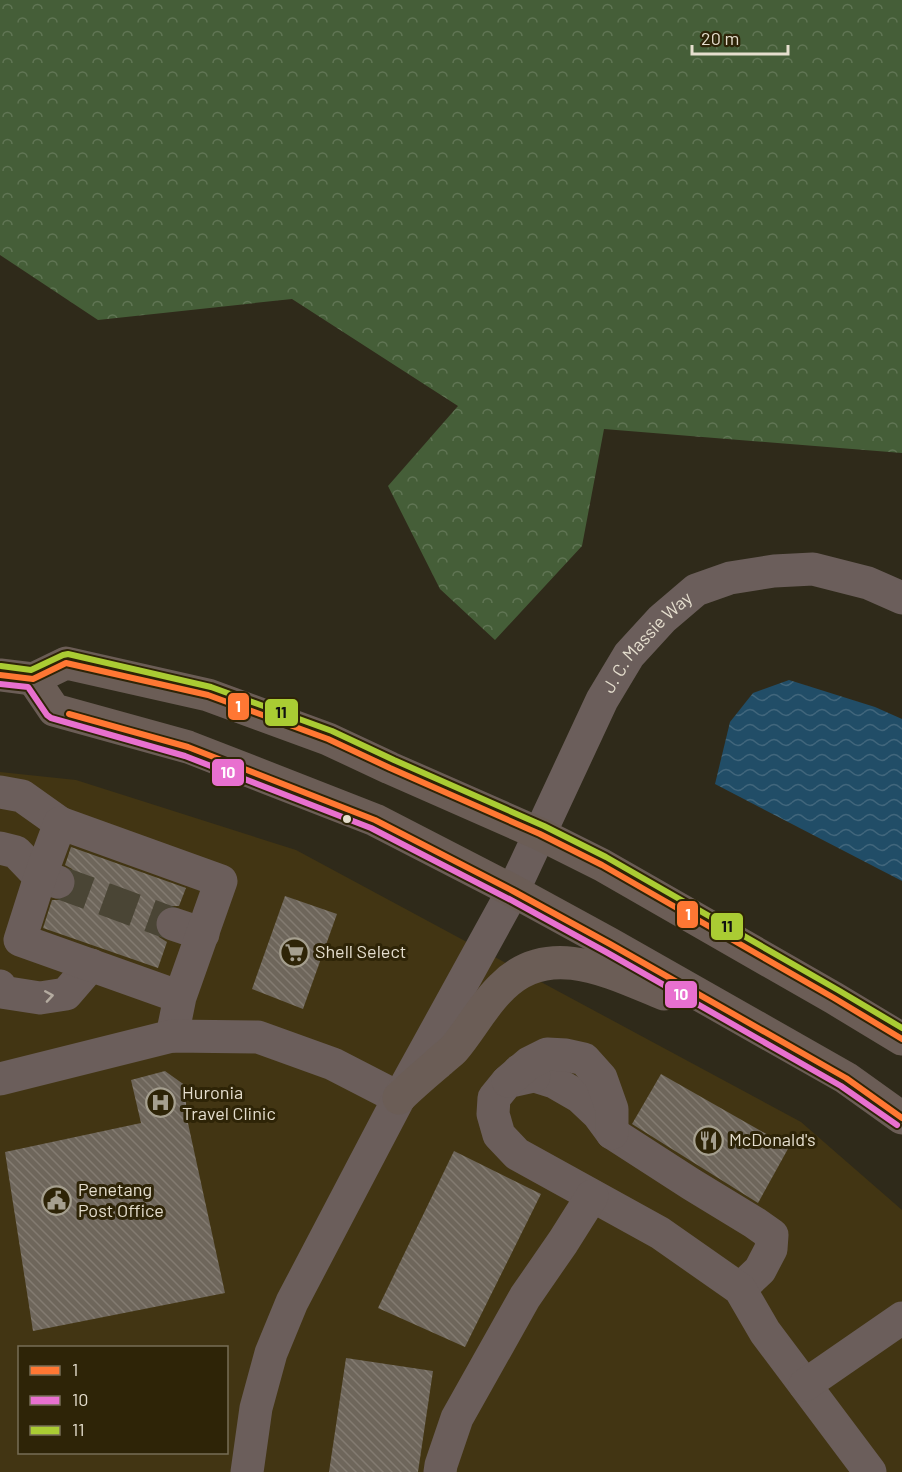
<svg xmlns="http://www.w3.org/2000/svg" width="902" height="1472" font-family="Barlow,sans-serif">
<style>
.built{fill:#423513;fill-rule:evenodd}
.forest{fill:url(#forest-crowns)}
.water{fill:url(#water-waves)}
.building{fill:url(#building-back-hatch)}
.lines{fill:none;stroke-linecap:round;stroke-linejoin:round}
.minor-tunnel{stroke:#4a4535;stroke-width:33;stroke-dasharray:33 16;stroke-linecap:butt}
.minor{stroke:#6b5e5b;stroke-width:33}
.major{stroke:#6b5d56;stroke-width:33}
.bus-1-casing{stroke:#2e2407;stroke-width:10}
.bus-2-casing{stroke:#2e2407;stroke-width:10}
.bus-3-casing{stroke:#2e2407;stroke-width:10}
.bus-1{stroke:#f73;stroke-width:6}
.bus-2{stroke:#e870cf;stroke-width:6}
.bus-3{stroke:#ac3;stroke-width:6}
.oneway{stroke:#b4aba0}
.bus-dot{fill:#e5dece;stroke:#2e2407;stroke-width:2}
.labels{text-anchor:middle;stroke-width:6;stroke-linejoin:round;paint-order:stroke}
.street-label{font-size:18px;fill:#e5dece;stroke:#2e2407}
.poi-label{font-size:18px;fill:#e5dece;stroke:#2e2407;text-anchor:start}
.line-badge{stroke:#2e2407;stroke-width:2}
.badge-label{font-size:16px;text-anchor:middle;font-weight:bold;fill:#fff}
.pale-badge-label{font-size:16px;text-anchor:middle;font-weight:bold;fill:#111}
</style>
<defs>
<pattern id="forest-crowns" width="20" height="18" patternUnits="userSpaceOnUse" patternTransform="scale(1.5)"><rect width="20" height="18" fill="#455e38"/><path d="M2 6a3 3 0 1 1 6 0M12 15a3 3 0 1 1 6 0" fill="none" stroke="#607554"/></pattern>
<pattern id="water-waves" width="16" height="10" patternUnits="userSpaceOnUse" patternTransform="scale(1.5)"><rect width="16" height="10" fill="#214d67"/><path d="M0 5q4-4 8 0t8 0" fill="none" stroke="#41667c"/></pattern>
<pattern id="building-back-hatch" width="6" height="6" patternUnits="userSpaceOnUse" patternTransform="scale(1.5)"><rect width="6" height="6" fill="#6e665b"/><path d="M-1 5l2 2M0 0l6 6M5-1l2 2" fill="none" stroke="#837b71"/></pattern>
</defs>
<rect width="100%" height="100%" fill="#2f2a1a"/>
<path class="built" d="M0 772 76 780 296 850 801 1122 902 1210V1472H0ZM20 1348H226V1452H20Z"/>
<polygon class="forest" points="0,0 902,0 902,453 604,429 582,546 495,640 440,589 388,486 458,406 292,299 98,320 0,255"/>
<polygon class="water" points="789,680 875,707 902,719 902,881 715,784 730,722 753,693"/>
<g class="building">
<polygon points="71,847 186,888 179,906 169,906 160,910 155,918 155,928 159,937 167,942 158,968 43,928 52,900 63,900 72,895 76,888 76,877 72,869 65,865"/>
<polygon points="285,896 337,914 303,1009 252,989"/>
<polygon points="165,1071 186,1086 186,1114 225,1293 33,1331 5,1152 141,1123 131,1080"/>
<polygon points="661,1074 789,1147 758,1203 632,1124"/>
<polygon points="454,1151 541,1194 465,1347 378,1308"/>
<polygon points="346,1358 433,1371 418,1472 329,1472"/>
</g>
<g class="lines">
<polyline class="minor-tunnel" points="58,882 173,924"/>
<g class="minor">
<polyline points="0,792 22,796 60,823"/>
<polyline points="0,848 16,852 40,877 58,882"/>
<polyline points="173,924 203,934"/>
<polyline points="0,986 2,992 40,998 66,994 91,965"/>
<polyline points="172,1036 180,997 221,881 60,823 40,877 20,940 180,997"/>
<polyline points="519,1071 554,1082 580,1097 598,1114 612,1133 691,1184 755,1223 772,1235 771,1249 760,1270 740,1289"/>
<polyline points="534,1076 507,1082 494,1098 493,1114 499,1135 517,1154 660,1233 740,1289 765,1332 870,1472"/>
<polyline points="0,1079 172,1036 258,1037 333,1064 399,1098"/>
<polyline points="508,1081 529,1063 547,1054 566,1055 584,1059 601,1078 612,1109 612,1133"/>
<polyline points="805,1385 902,1318"/>
<path id="s1" d="M247 1472 256 1408 271 1353 292 1302 399 1098 513 891 602 700 629 655 662 619 696 590 730 578 774 571 813 569 868 583 902 598"/>
<polyline points="440,1472 441,1465 457,1418 525,1297 563,1242 592,1196"/>
</g>
<g class="major">
<polyline points="0,675 33,679 66,663 208,695 328,739 390,768 540,834 602,865 834,998 902,1039"/>
<polyline points="33,679 54,710 188,747 375,820 513,891 610,944 846,1078 902,1118"/>
<path d="M399 1098C411 1086 424 1075 437 1064 442 1059 449 1054 454 1049 471 1029 483 1005 502 987 549 939 612 973 664 994"/>
</g>
<defs>
<g id="bus-1">
<polyline points="0,675 33,679 66,663 208,695 328,739 390,768 540,834 602,865 834,998 902,1039"/>
<polyline points="69,714 188,747 375,820 513,891 610,944 846,1078 902,1118"/>
</g>
<polyline id="bus-2" points="0,684 28,687 47,715 51,718 185,756 371,828 509,899 606,952 841,1086 897,1125"/>
<polyline id="bus-3" points="1,666 31,670 63,655 68,654 211,687 332,731 394,760 544,826 606,857 838,990 902,1028"/>
</defs>
<use href="#bus-1" class="bus-1-casing"/>
<use href="#bus-2" class="bus-2-casing"/>
<use href="#bus-3" class="bus-3-casing"/>
<use href="#bus-1" class="bus-1"/>
<use href="#bus-2" class="bus-2"/>
<use href="#bus-3" class="bus-3"/>
</g>
<defs><path id="oneway-chevron" d="M-2-3.5L2.5 0L-2 3.5" fill="none" stroke-width="1.6" stroke-linecap="round" stroke-linejoin="round" transform="scale(1.5)"/></defs>
<use class="oneway" href="#oneway-chevron" transform="translate(49 996) rotate(-9)"/>
<defs>
<symbol id="supermarket-ring" viewBox="-11 -11 22 22"><circle r="9.5" fill="#2e2407" stroke="#a59f8f" stroke-width="1.5"/><path d="M-6-5.5h2.5l.6 2H6L4.5 2H-2.5L-4.4-4H-6ZM-1.5 3.2a1.3 1.3 0 1 0 .1 0ZM3 3.2a1.3 1.3 0 1 0 .1 0Z" fill="#a59f8f"/></symbol>
<symbol id="hospital-ring" viewBox="-11 -11 22 22"><circle r="9.5" fill="#2e2407" stroke="#a59f8f" stroke-width="1.5"/><path d="M-5-5h3v3.5h4V-5h3V5h-3V1.5h-4V5h-3Z" fill="#a59f8f"/></symbol>
<symbol id="restaurant-ring" viewBox="-11 -11 22 22"><circle r="9.5" fill="#2e2407" stroke="#a59f8f" stroke-width="1.5"/><path d="M-5-6h1v4h1v-4h1v4h1v-4h1v5L-1.5 .5V6h-2V.5L-5-1ZM5-6V6H3V1.5H1.5Q1.5-4 5-6Z" fill="#a59f8f"/></symbol>
<symbol id="civic-ring" viewBox="-11 -11 22 22"><circle r="9.5" fill="#2e2407" stroke="#a59f8f" stroke-width="1.5"/><path d="M-.6-6.5H3V-4.5H.6V-3L4-1V1h2V6H-6V1h2V-1L-.6-3ZM-1.2 2.5V6h2.4V2.5Z" fill="#a59f8f"/></symbol>
</defs>
<g fill-rule="evenodd">
<use href="#supermarket-ring" x="278" y="936" width="33" height="33"/>
<use href="#hospital-ring" x="144" y="1086" width="33" height="33"/>
<use href="#restaurant-ring" x="692" y="1124" width="33" height="33"/>
<use href="#civic-ring" x="40" y="1184" width="33" height="33"/>
</g>
<circle class="bus-dot" cx="347" cy="819" r="5"/>
<g class="labels">
<g class="street-label">
<text dy="6" stroke="none"><textPath href="#s1" startOffset="928">J. C. Massie Way</textPath></text>
</g>
<g class="poi-label">
<text x="315" y="958">Shell Select</text>
<text x="182" y="1099">Huronia<tspan x="182" dy="21">Travel Clinic</tspan></text>
<text x="729" y="1146">McDonald's</text>
<text x="78" y="1196">Penetang<tspan x="78" dy="21">Post Office</tspan></text>
</g>
</g>
<g class="line-badge">
<rect x="227" y="692" width="23" height="29" rx="6" fill="#f73"/>
<rect x="264" y="698" width="35" height="29" rx="6" fill="#ac3"/>
<rect x="211" y="758" width="34" height="29" rx="6" fill="#e870cf"/>
<rect x="676" y="900" width="23" height="29" rx="6" fill="#f73"/>
<rect x="710" y="912" width="34" height="29" rx="6" fill="#ac3"/>
<rect x="664" y="980" width="34" height="29" rx="6" fill="#e870cf"/>
</g>
<g class="badge-label">
<text x="238" y="712">1</text>
<text x="228" y="778">10</text>
<text x="688" y="920">1</text>
<text x="681" y="1000">10</text>
</g>
<g class="pale-badge-label">
<text x="281" y="718">11</text>
<text x="727" y="932">11</text>
</g>
<rect x="18" y="1346" width="210" height="108" fill="#2e2407" stroke="#776e57" stroke-width="1.5"/>
<rect x="30" y="1366" width="30" height="9" fill="#ff7733" stroke="#776e57" stroke-width="1.5"/>
<text x="72" y="1376" font-size="18" fill="#e5dece">1</text>
<rect x="30" y="1396" width="30" height="9" fill="#e870cf" stroke="#776e57" stroke-width="1.5"/>
<text x="72" y="1406" font-size="18" fill="#e5dece">10</text>
<rect x="30" y="1426" width="30" height="9" fill="#aacc33" stroke="#776e57" stroke-width="1.5"/>
<text x="72" y="1436" font-size="18" fill="#e5dece">11</text>
<path d="M692 45v9h96v-9" fill="none" stroke="#e5dece" stroke-width="3"/>
<text x="701" y="45" font-size="18" fill="#e5dece" stroke="#2e2407" stroke-width="4.5" paint-order="stroke">20 m</text>
</svg>
